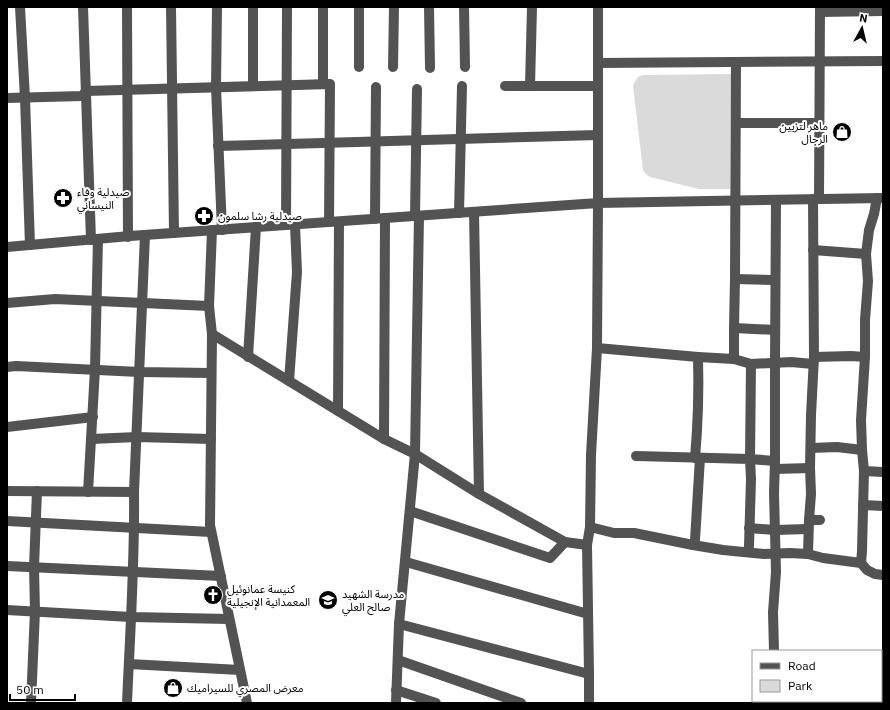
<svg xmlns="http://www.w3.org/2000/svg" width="890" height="710" font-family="'IBM Plex Sans','Noto Sans Arabic',sans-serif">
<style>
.green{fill:#dadada}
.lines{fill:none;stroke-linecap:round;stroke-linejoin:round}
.minor{stroke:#535353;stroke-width:10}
.labels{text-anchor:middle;stroke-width:4;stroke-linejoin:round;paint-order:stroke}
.poi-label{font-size:11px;fill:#000;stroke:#fff;text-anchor:start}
</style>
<rect width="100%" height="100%" fill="#fff"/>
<path class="green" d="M731 74 730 189H699L650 177C647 175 644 173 643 170L633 86C635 81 637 76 643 75Z"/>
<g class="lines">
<g class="minor">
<polyline points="20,7 25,98 30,245"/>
<polyline points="83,7 91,240"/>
<polyline points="127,7 128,237"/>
<polyline points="171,7 174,233"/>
<polyline points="217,7 216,87 222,230"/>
<polyline points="323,7 323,84"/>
<polyline points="429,7 430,68"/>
<polyline points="464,7 465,67"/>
<polyline points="820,12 883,11"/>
<polyline points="598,63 883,61"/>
<polyline points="359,67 359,7"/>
<polyline points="393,67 394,7"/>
<polyline points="253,86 253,7"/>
<polyline points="505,86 598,86"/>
<polyline points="530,86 532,7"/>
<polyline points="7,98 82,96 86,91 330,84 329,222"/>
<polyline points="736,123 819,123"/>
<polyline points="218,146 598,135"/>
<polyline points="819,199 820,7"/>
<polyline points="474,212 479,494"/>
<polyline points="459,213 462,86"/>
<polyline points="415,216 417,89"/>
<polyline points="375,219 376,87"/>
<polyline points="286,225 287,7"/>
<polyline points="7,247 130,236 598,203 598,7"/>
<polyline points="813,250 866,254"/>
<polyline points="735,279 775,280"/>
<polyline points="7,303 55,299 209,306"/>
<polyline points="734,328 775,330"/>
<polyline points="212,334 209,306 212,230"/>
<path d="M597 348 698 357C699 391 698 424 695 458"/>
<polyline points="248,357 256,227"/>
<polyline points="698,357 734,359 751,364 791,362 813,364"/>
<polyline points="814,357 851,356 865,357"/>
<polyline points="734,359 734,328 735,279 736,62"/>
<polyline points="751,364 750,459 775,461"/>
<polyline points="7,367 16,366 139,372 211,373"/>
<polyline points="289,381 297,272 295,225"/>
<polyline points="338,411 339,222"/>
<polyline points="7,427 93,417"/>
<polyline points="91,439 137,437 211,439"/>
<polyline points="384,439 385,218"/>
<polyline points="811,448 837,447 862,450"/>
<polyline points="636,456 750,459 751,479 749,546 748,552"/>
<polyline points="775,469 810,468"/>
<polyline points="864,471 883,472"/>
<polyline points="7,491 134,492"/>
<polyline points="88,492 95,369 98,239"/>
<polyline points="863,505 883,506"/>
<polyline points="410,511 550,558 565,542"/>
<polyline points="809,520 820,520"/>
<polyline points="7,521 211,532"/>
<polyline points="590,527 614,533 634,533 693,545 723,550 764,554 790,553 808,554 823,558 861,563 867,570 875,574 883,575"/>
<polyline points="749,528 775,530 808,529"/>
<polyline points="587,545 590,527 591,455 597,348 598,203 883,198"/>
<polyline points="693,545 695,540 700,458"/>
<polyline points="808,554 809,520 811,494 810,468 811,415 814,357 813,199"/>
<polyline points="406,562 588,614"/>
<polyline points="861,563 862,551 864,471 862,450 861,420 865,357 865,320 868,281 866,254 869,230 874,214 877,198"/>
<polyline points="7,566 221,576"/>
<polyline points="7,610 131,617 229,619"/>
<polyline points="399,624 589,674 587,545 565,542 479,494 415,454 419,216"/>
<polyline points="774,651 773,612 776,572 774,493 775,461 775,363 776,200"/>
<polyline points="398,660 521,703"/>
<polyline points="129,664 240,670"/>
<polyline points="589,674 589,703"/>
<polyline points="396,690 436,703"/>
<polyline points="31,703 35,611 34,567 37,491"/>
<path d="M127 703C130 633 135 562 134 492L145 235"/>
<polyline points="247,703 210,525 212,334 384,439 415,454 399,624 396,703"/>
<polyline points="773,703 773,701"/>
</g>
</g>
<defs>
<symbol id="shop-disc" viewBox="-11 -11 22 22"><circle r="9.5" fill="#000" stroke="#fff"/><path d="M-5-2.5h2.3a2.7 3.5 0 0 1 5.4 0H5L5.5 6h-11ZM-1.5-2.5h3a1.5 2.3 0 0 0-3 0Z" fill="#fff"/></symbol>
<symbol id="pharmacy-disc" viewBox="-11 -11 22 22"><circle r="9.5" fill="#000" stroke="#fff"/><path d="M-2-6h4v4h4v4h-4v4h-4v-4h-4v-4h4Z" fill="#fff"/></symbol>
<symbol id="church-disc" viewBox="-11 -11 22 22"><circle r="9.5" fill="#000" stroke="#fff"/><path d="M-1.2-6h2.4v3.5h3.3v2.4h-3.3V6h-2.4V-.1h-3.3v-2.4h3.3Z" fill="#fff"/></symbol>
<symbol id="school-disc" viewBox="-11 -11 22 22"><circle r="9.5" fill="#000" stroke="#fff"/><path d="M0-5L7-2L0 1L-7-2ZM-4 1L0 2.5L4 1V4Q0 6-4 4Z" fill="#fff"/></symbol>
</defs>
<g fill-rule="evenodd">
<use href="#shop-disc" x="831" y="121" width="22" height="22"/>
<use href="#pharmacy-disc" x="52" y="187" width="22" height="22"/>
<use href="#pharmacy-disc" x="193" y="205" width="22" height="22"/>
<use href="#church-disc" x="202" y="584" width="22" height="22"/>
<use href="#school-disc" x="317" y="589" width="22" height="22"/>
<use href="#shop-disc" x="162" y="677" width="22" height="22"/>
</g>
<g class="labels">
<g class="poi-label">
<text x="828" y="130" text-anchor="end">ماهر لتزيين<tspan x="828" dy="13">الرجال</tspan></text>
<text x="77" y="196">صيدلية وفاء<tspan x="77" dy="13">النيساني</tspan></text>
<text x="218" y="220">صيدلية رشا سلمون</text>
<text x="227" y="593">كنيسة عمانوئيل<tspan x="227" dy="13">المعمدانية الإنجيلية</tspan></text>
<text x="342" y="598">مدرسة الشهيد<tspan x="342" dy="13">صالح العلي</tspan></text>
<text x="187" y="692">معرض المصري للسيراميك</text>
</g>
</g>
<rect width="890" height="710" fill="none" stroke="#000000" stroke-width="16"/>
<rect x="752" y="650" width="130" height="52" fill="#ffffff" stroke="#999999"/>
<rect x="760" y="663" width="20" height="6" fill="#535353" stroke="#999999"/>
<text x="788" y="670" font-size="12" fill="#000000">Road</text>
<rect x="760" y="680" width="20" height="12" fill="#dadada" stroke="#999999"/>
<text x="788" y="690" font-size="12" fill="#000000">Park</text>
<g transform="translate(862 28) rotate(8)" stroke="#ffffff" stroke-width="3" paint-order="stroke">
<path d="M0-3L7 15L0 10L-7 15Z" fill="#000000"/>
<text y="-6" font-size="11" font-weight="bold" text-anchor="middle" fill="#000000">N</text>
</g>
<path d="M10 694v6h65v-6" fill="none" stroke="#000000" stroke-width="2"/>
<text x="16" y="694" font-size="12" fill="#000000" stroke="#ffffff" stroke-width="3" paint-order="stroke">50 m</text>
</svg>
